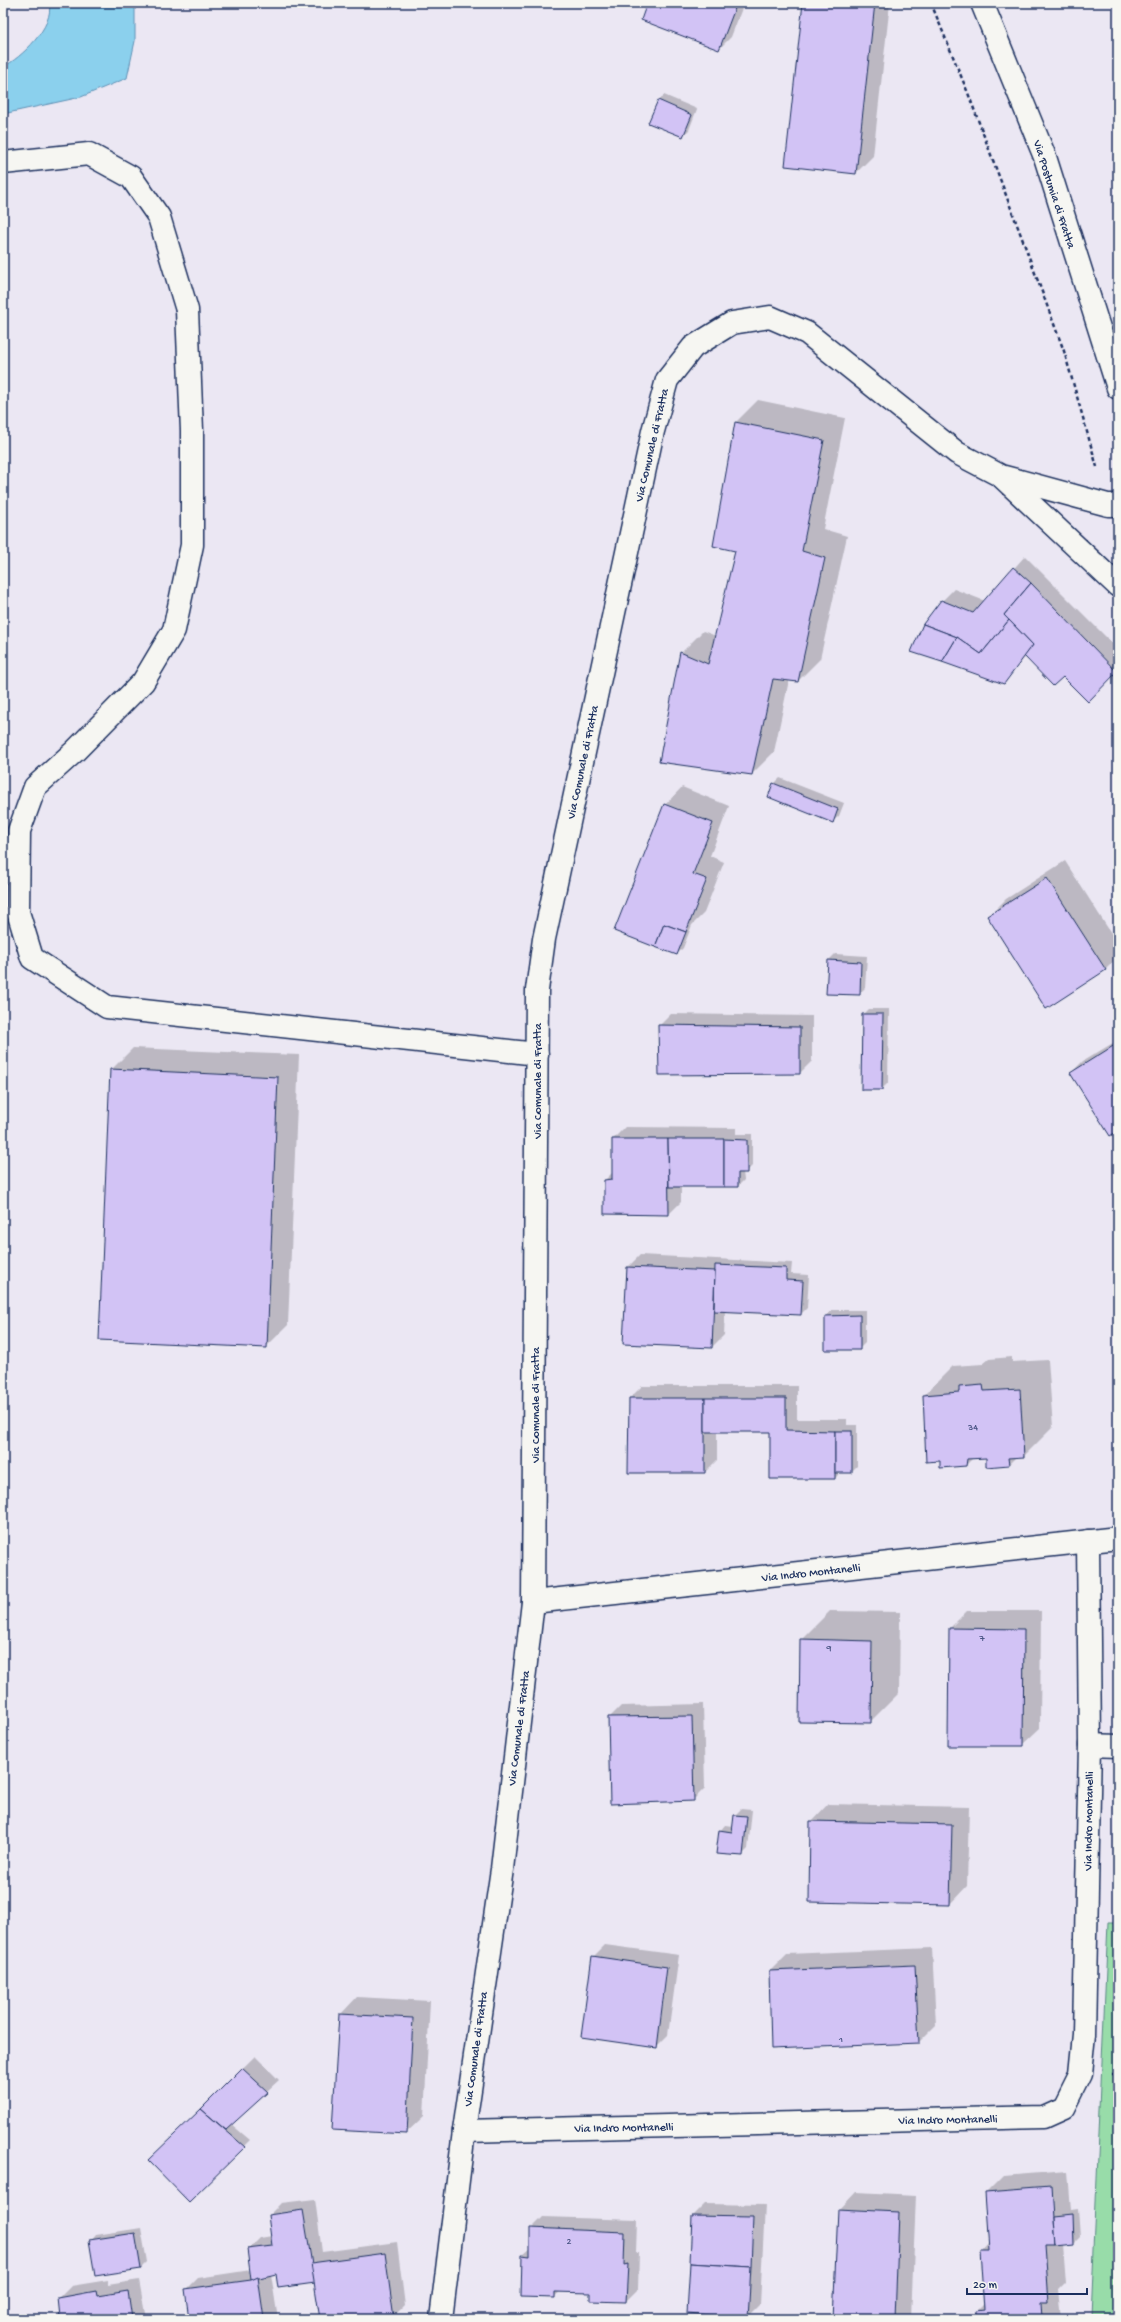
<svg xmlns="http://www.w3.org/2000/svg" width="1121" height="2322" font-family="'Gochi Hand',sans-serif">
<style>
.green{fill:#98dca9;stroke:#5a8684}
.water{fill:#8bd0ed;stroke:#5e90b4}
.shadow{fill:#0003}
.building{fill:#d2c3f5;stroke:#1b2f5e}
.lines{fill:none;stroke-linecap:round;stroke-linejoin:round}
.minor-casing{stroke:#1b2f5e;stroke-width:25}
.major-casing{stroke:#1b2f5e;stroke-width:25}
.path{stroke:#1b2f5e;stroke-width:2.5;stroke-dasharray:4 3;stroke-linecap:butt}
.minor{stroke:#f6f6f2;stroke-width:22}
.major{stroke:#f6f6f2;stroke-width:22}
.labels{text-anchor:middle;stroke-width:3.5;stroke-linejoin:round;paint-order:stroke}
.number-label{font-size:10px;fill:#495484}
.street-label{font-size:12px;fill:#1b2f5e;stroke:#f6f6f2}
</style>
<rect width="100%" height="100%" fill="#ebe7f3"/>
<filter id="ink" filterUnits="userSpaceOnUse"><feTurbulence type="fractalNoise" baseFrequency=".025" numOctaves="2"/><feDisplacementMap in="SourceGraphic" scale="8" xChannelSelector="R" yChannelSelector="G"/><feConvolveMatrix kernelMatrix="1 2 1 2 8 2 1 2 1" color-interpolation-filters="sRGB"/></filter>
<g filter="url(#ink)">
<polygon class="green" points="1108,1922 1118,1922 1118,2319 1091,2319"/>
<path class="water" d="M49 3H135V41L127 78 81 97 3 114V67C21 58 55 26 49 3Z"/>
<g class="shadow">
<polygon points="648,3 744,3 731,37 719,49"/>
<polygon points="804,3 890,3 873,156 856,173"/>
<polygon points="664,95 697,109 689,130 683,136 659,101"/>
<polygon points="758,400 845,418 823,529 847,536 820,659 798,681 789,680 774,752 752,774 681,653 703,631 716,636 736,550 736,422"/>
<polygon points="1025,556 1118,649 1118,670 1088,700 1063,675 1026,656 1003,683 942,601 954,589 985,601"/>
<polygon points="780,778 844,803 839,816 833,821 774,784"/>
<polygon points="682,787 729,806 710,856 724,862 704,913 692,925 683,948 677,954 665,805"/>
<polygon points="1065,861 1118,944 1118,957 1106,969 1046,1007 988,917 1006,899"/>
<polygon points="835,954 867,956 865,988 859,994 829,960"/>
<polygon points="869,1009 889,1009 888,1083 882,1089 863,1015"/>
<polygon points="671,1014 812,1016 812,1061 800,1073 659,1026"/>
<polygon points="1118,1040 1118,1130 1071,1073 1083,1061"/>
<polygon points="133,1048 299,1055 288,1325 266,1347 111,1070"/>
<polygon points="625,1127 736,1128 736,1134 752,1134 752,1166 746,1172 743,1172 744,1180 738,1186 681,1186 681,1202 669,1214 605,1180 613,1172 613,1139"/>
<polygon points="640,1255 792,1263 791,1274 809,1275 807,1308 801,1314 725,1311 724,1335 712,1347 628,1267"/>
<polygon points="832,1310 865,1310 865,1343 859,1349 826,1316"/>
<polygon points="1012,1357 1012,1362 1048,1360 1053,1427 1024,1456 1017,1456 1009,1464 987,1457 973,1458 966,1465 941,1460 924,1395 953,1366 983,1364 989,1359"/>
<polygon points="642,1386 797,1386 797,1419 847,1419 847,1425 857,1425 857,1466 851,1472 841,1472 835,1478 772,1431 717,1431 717,1460 705,1472 630,1398"/>
<polygon points="830,1611 900,1612 899,1693 870,1722 801,1640"/>
<polygon points="967,1611 1041,1611 1040,1728 1022,1745 950,1628"/>
<polygon points="703,1704 705,1788 693,1800 609,1718 621,1706"/>
<polygon points="828,1804 969,1807 967,1886 950,1904 811,1822"/>
<polygon points="741,1809 752,1810 748,1849 742,1855 720,1831 725,1825 734,1826 735,1815"/>
<polygon points="605,1945 679,1955 668,2035 656,2047 593,1957"/>
<polygon points="932,1948 936,2025 919,2042 770,1971 787,1954"/>
<polygon points="357,1997 430,2001 424,2116 406,2133 340,2015"/>
<polygon points="255,2056 279,2080 231,2124 250,2140 189,2200 149,2160"/>
<polygon points="1068,2171 1071,2210 1078,2209 1080,2237 1074,2243 1063,2244 1066,2283 1059,2290 1062,2319 977,2319 977,2311 985,2303 981,2252 989,2243 986,2193 1003,2176"/>
<polygon points="856,2192 916,2195 911,2319 834,2319 839,2210"/>
<polygon points="315,2199 322,2252 397,2242 405,2306 393,2318 321,2319 316,2282 277,2273 271,2274 278,2319 190,2319 186,2290 198,2278 251,2270 248,2250 260,2238 272,2236 269,2215 281,2203"/>
<polygon points="705,2204 765,2205 760,2305 748,2317 693,2216"/>
<polygon points="543,2217 637,2220 636,2253 639,2253 638,2289 626,2301 591,2292 561,2291 554,2297 523,2255 531,2248 531,2229"/>
<polygon points="141,2228 147,2262 141,2268 96,2275 91,2241 96,2235"/>
<polygon points="108,2280 108,2285 139,2280 146,2319 57,2319 61,2313 59,2298 71,2286"/>
<polygon points="3,2295 6,2319 3,2319"/>
</g>
<g class="building">
<polygon points="647,3 737,3 719,50 641,20"/>
<polygon points="803,3 875,3 856,174 785,166"/>
<polygon points="658,100 692,115 683,137 648,123"/>
<polygon points="735,422 824,440 802,551 825,558 798,682 773,679 752,775 659,762 680,652 708,664 735,551 713,546"/>
<polygon points="1013,567 1031,583 1004,615 1009,620 981,654 957,637 923,624 941,600 973,613"/>
<polygon points="1031,583 1117,672 1088,702 1063,677 1053,686 1024,656 1033,645 1004,615"/>
<polygon points="1009,620 1033,645 1004,684 942,662 957,637 981,654"/>
<polygon points="923,624 957,637 942,662 911,652"/>
<polygon points="773,783 838,809 833,823 768,797"/>
<polygon points="664,804 713,823 693,874 707,879 686,932 664,924 655,947 614,931"/>
<polygon points="1047,878 1106,970 1046,1009 987,916"/>
<polygon points="664,924 686,932 677,955 655,947"/>
<polygon points="828,960 861,962 860,995 826,994"/>
<polygon points="862,1014 883,1014 882,1090 861,1090"/>
<polygon points="658,1025 800,1027 800,1074 659,1075"/>
<polygon points="1118,1043 1118,1131 1110,1136 1070,1073"/>
<polygon points="110,1069 278,1077 267,1348 99,1340"/>
<polygon points="612,1139 668,1139 669,1215 604,1214 604,1180 612,1179"/>
<polygon points="668,1139 724,1139 724,1187 669,1187"/>
<polygon points="724,1139 747,1140 747,1173 738,1173 738,1187 724,1187"/>
<polygon points="715,1265 786,1268 786,1280 803,1281 801,1315 714,1311"/>
<polygon points="627,1267 715,1271 712,1348 623,1344"/>
<polygon points="860,1315 860,1350 825,1350 825,1316"/>
<polygon points="983,1385 984,1391 1020,1389 1024,1457 1008,1458 1009,1465 986,1467 986,1458 967,1459 966,1466 940,1468 940,1461 926,1462 923,1395 959,1392 959,1387"/>
<polygon points="629,1398 705,1398 705,1473 628,1473"/>
<polygon points="705,1398 786,1398 786,1430 835,1431 835,1479 770,1479 770,1432 705,1432"/>
<rect x="835" y="1431" width="17" height="42"/>
<polygon points="949,1628 1024,1629 1023,1746 948,1746"/>
<polygon points="800,1639 872,1641 871,1723 799,1722"/>
<polygon points="692,1716 694,1801 610,1804 608,1717"/>
<polygon points="734,1815 747,1816 743,1856 716,1854 719,1830 732,1832"/>
<polygon points="810,1821 952,1824 950,1905 809,1902"/>
<polygon points="592,1956 667,1967 657,2048 581,2037"/>
<polygon points="915,1965 919,2043 771,2049 769,1971"/>
<polygon points="339,2014 413,2018 407,2134 332,2130"/>
<polygon points="242,2068 268,2092 226,2130 201,2109"/>
<polygon points="201,2109 245,2147 189,2202 148,2160"/>
<polygon points="1051,2188 1055,2246 1045,2246 1049,2302 1042,2302 1043,2319 976,2319 976,2311 984,2310 980,2251 989,2251 985,2193"/>
<polygon points="838,2209 899,2212 895,2319 833,2319"/>
<polygon points="303,2210 315,2283 278,2288 276,2274 251,2280 247,2249 272,2246 268,2215"/>
<polygon points="1073,2214 1074,2244 1055,2246 1053,2216"/>
<polygon points="692,2216 753,2217 751,2267 690,2263"/>
<polygon points="530,2228 625,2232 624,2265 628,2264 626,2302 590,2301 590,2293 555,2292 555,2298 521,2297 522,2255 530,2256"/>
<polygon points="135,2233 141,2269 95,2276 89,2240"/>
<polygon points="385,2253 394,2319 320,2319 311,2263"/>
<polygon points="690,2263 751,2267 748,2318 687,2313"/>
<polygon points="258,2277 264,2319 189,2319 185,2289 251,2280"/>
<polygon points="96,2291 97,2296 128,2291 132,2319 56,2319 56,2317 60,2317 58,2298"/>
</g>
<g class="lines">
<defs>
<g id="minor">
<polyline points="3,163 89,154 131,177 159,217 187,310 192,431 192,545 174,630 143,682 75,751 35,787 19,831 18,912 32,958 107,1007 537,1054"/>
<polyline points="1003,478 1118,586"/>
<polyline points="533,1602 1118,1538"/>
<polyline points="1090,1745 1118,1746"/>
<polyline points="464,2131 1043,2117 1063,2108 1080,2074 1084,2034 1090,1745 1088,1541"/>
<polyline points="441,2319 464,2131 502,1869 533,1602 537,990 544,939 653,431 667,380 693,347 732,323 770,317 807,333 957,453 1001,476 1108,505 1118,505"/>
</g>
<polyline id="major" points="982,3 1045,157 1118,388"/>
</defs>
<use href="#minor" class="minor-casing"/>
<use href="#major" class="major-casing"/>
<g class="path">
<polyline points="931,3 968,93 1064,351 1097,467"/>
<polyline points="1112,2073 1118,2073"/>
</g>
<use href="#minor" class="minor"/>
<use href="#major" class="major"/>
</g>
</g>
<g class="labels">
<g class="number-label">
<text x="973" y="1430">34</text>
<text x="982" y="1641">7</text>
<text x="829" y="1651">9</text>
<text x="841" y="2042">1</text>
<text x="569" y="2244">2</text>
</g>
<g class="street-label">
<text transform="translate(1055 194) rotate(72)" y="4">Via Postumia di Fratta</text>
<text transform="translate(651 445) rotate(-77)" y="4">Via Comunale di Fratta</text>
<text transform="translate(582 762) rotate(-78)" y="4">Via Comunale di Fratta</text>
<text transform="translate(537 1081) rotate(-90)" y="4">Via Comunale di Fratta</text>
<text transform="translate(535 1405) rotate(-90)" y="4">Via Comunale di Fratta</text>
<text transform="translate(811 1572) rotate(-6)" y="4">Via Indro Montanelli</text>
<text transform="translate(518 1728) rotate(-83)" y="4">Via Comunale di Fratta</text>
<text transform="translate(1088 1821) rotate(-89)" y="4">Via Indro Montanelli</text>
<text transform="translate(475 2049) rotate(-82)" y="4">Via Comunale di Fratta</text>
<text transform="translate(948 2119) rotate(-1)" y="4">Via Indro Montanelli</text>
<text transform="translate(624 2127) rotate(-1)" y="4">Via Indro Montanelli</text>
</g>
</g>
<rect width="1121" height="2322" fill="none" stroke="#f6f6f2" stroke-width="16"/>
<rect x="8" y="8" width="1105" height="2306" fill="none" stroke="#1b2f5e" stroke-width="1.5" filter="url(#ink)"/>
<path d="M967 2288v6h120v-6" fill="none" stroke="#1b2f5e" stroke-width="2"/>
<text x="973" y="2288" font-size="12" fill="#1b2f5e" stroke="#f6f6f2" stroke-width="3" paint-order="stroke">20 m</text>
</svg>
